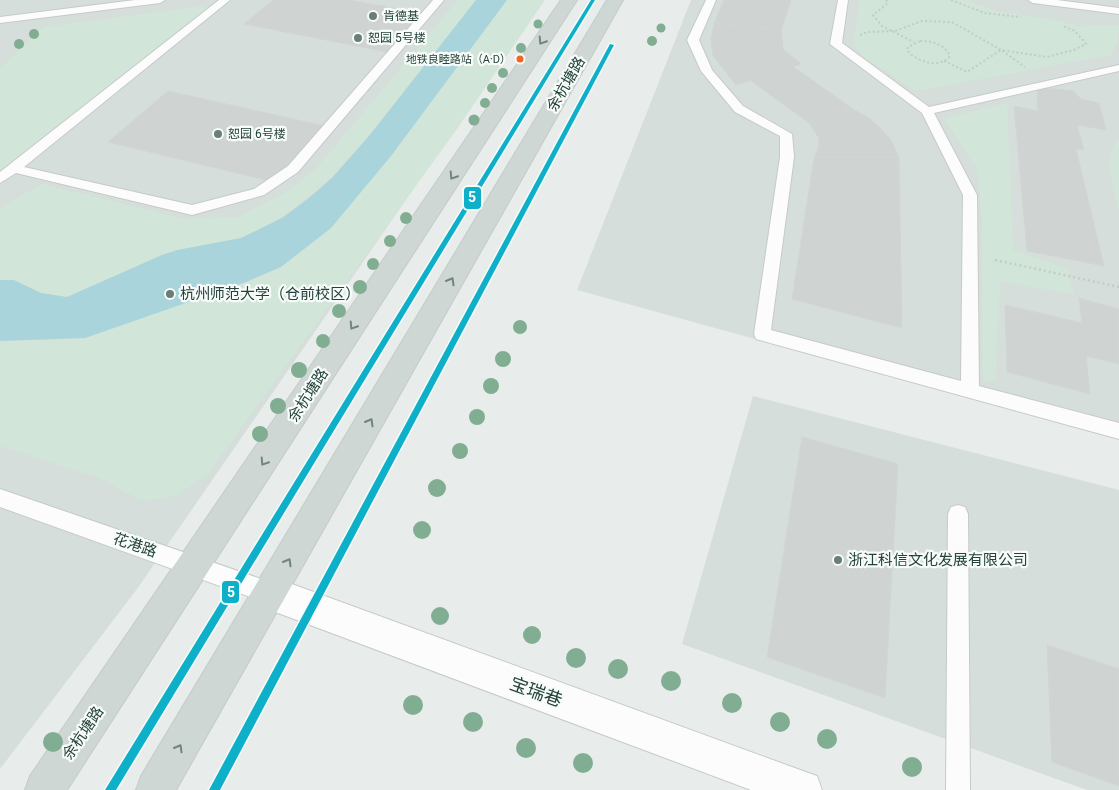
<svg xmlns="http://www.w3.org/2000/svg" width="1119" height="790" font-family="Roboto,'Noto Sans SC',sans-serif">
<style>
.built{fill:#d6dedb}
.green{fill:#d1e6d8}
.water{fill:#a9d4db}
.building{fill:#cfd4d2;stroke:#d1d6d4}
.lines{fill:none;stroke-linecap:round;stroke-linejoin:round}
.lane-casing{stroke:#c5cac8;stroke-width:2}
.street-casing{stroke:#c5cac8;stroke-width:2}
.primary-casing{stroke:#c3ccc9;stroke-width:2}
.path-far1{stroke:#c3ccca;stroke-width:2;stroke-dasharray:2 2.5;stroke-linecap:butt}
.path{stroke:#c3ccca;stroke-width:2.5;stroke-dasharray:2 3;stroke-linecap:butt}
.lane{fill:#fcfcfc;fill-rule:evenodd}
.street{fill:#fcfcfc;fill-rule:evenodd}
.primary{fill:#cfd7d5;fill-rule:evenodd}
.metro-1-casing{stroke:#f7fbf9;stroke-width:3}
.metro-1{fill:#0db0c8;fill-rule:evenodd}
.tree{fill:#81ae93}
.oneway{stroke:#718580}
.poi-dot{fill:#697e78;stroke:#f7fbf9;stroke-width:2}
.bus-dot{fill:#f26522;stroke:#f7fbf9;stroke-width:2}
.labels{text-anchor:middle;stroke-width:4.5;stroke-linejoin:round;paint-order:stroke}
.far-bus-label{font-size:11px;fill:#24423a;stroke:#f7fbf9;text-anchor:end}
.far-poi-label{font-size:12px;fill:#24423a;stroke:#f7fbf9;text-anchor:start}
.street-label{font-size:15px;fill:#24423a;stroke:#f7fbf9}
.poi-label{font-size:15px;fill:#24423a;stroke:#f7fbf9;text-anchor:start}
.near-street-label{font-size:18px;fill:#24423a;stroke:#f7fbf9}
.line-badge{stroke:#f7fbf9;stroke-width:2}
.badge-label{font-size:14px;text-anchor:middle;font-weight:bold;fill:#fff}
</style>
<rect width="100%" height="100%" fill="#e8edeb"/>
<g class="built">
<polygon points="0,0 544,0 137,589 0,769"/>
<polygon points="691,0 1119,0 1119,439 577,290"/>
<polygon points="753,396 1119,490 1119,790 1087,790 682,644"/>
</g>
<g class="green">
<path d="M458 0H476C450 35 422 70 394 104 351 157 309 210 243 237 217 247 188 246 162 255L67 297 41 293 14 280H0V208L42 184 183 219 238 217 287 192 315 170Z"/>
<polygon points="507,0 545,0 457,129 207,475 179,494 162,499 140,500 100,478 0,446 0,341 85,338 246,282 281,267 331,228 391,156"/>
<polygon points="860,0 965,0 1000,12 1057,20 1077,26 1119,25 1118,40 1111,55 916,91 862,56 853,44"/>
<polygon points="205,6 207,12 0,177 0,69 44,27"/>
<polygon points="1007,103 1013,250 1067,269 1074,294 1000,281 995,382 983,380 982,221 978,171 945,119"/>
<path d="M1119 140V211C1115 193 1101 152 1119 140Z"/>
</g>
<polygon class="water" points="476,0 507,0 391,156 331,228 281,267 246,282 85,338 0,341 0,280 14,280 41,293 67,297 162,255 177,250 241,238 282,218 309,198 332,178 369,136"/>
<g class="building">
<polygon points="273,0 349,0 422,13 387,52 244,24"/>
<polygon points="724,0 791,0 781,30 714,23"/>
<polygon points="714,23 781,30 783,49 801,64 736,85 713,56 711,39"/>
<polygon points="792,66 853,109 809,123 750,80"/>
<polygon points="1037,87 1073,91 1081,99 1099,103 1106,130 1077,125 1084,150 1076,149 1104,266 1027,251 1014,106 1038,111"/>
<polygon points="168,91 325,126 274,182 108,142"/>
<polygon points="853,109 869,118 882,130 891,140 899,158 814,158 819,147 819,138 809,123"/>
<polygon points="814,158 899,158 902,328 792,299"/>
<polygon points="1079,298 1119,309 1119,364 1086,356 1090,394 1007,372 1005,305 1082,323"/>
<polygon points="802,437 898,464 885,698 767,657"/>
<polygon points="1047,645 1119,669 1119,786 1052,762"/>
</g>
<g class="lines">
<defs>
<g id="lane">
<polygon points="135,0 165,0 160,3 0,23 0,17"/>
<polygon points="219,0 230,0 24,167 192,205 254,189 288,166 433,0 444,0 298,172 264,195 192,215 16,173 0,183 0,172"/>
<polygon points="706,0 716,0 699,40 712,70 743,106 792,134 794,157 771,330 961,381 963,195 922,113 830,44 838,0 848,0 842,43 929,107 1119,65 1119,71 934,113 977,195 979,386 1119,423 1119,439 756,339 754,334 780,157 780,136 735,112 701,71 687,40"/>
<polygon points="1028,0 1057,0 1119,8 1119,14 1033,3"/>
<polygon points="0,489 270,582 277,586 281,593 277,600 270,604 0,507"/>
<polygon points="958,505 965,507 968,514 970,790 946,790 948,514 951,507"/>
</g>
<polygon id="street" points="270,576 803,771 817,776 822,790 751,790 270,610 258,605 253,593 258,581"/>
<g id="primary">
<polygon points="561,0 577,0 67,790 25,790 30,776"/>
<polygon points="607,0 623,0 176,790 136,790 141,776"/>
</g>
</defs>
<use href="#lane" class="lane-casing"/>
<use href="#street" class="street-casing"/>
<use href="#primary" class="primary-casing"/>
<g class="path-far1">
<polyline points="886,0 888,3 873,15 882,26 914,42"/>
<polyline points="951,0 985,13 1021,17"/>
<polyline points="860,35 867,32 895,31 922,21 952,22 1001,50 1047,57 1074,50 1086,44 1075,31 1063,26"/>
<path d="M920 41C933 41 944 44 950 56 939 70 916 61 907 50L908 47Z"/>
<polyline points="944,61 967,72 1001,50 1025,67"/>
</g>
<polyline class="path" points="995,260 1119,287"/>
<use href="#lane" class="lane"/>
<use href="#street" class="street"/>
<use href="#primary" class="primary"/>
<defs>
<g id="metro-1">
<polygon points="591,0 595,0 116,790 105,790"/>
<polygon points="610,44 614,45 220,790 209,790"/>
</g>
</defs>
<use href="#metro-1" class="metro-1-casing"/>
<use href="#metro-1" class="metro-1"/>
</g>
<g class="tree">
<circle cx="538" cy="24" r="4.5"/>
<circle cx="661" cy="28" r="4.5"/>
<circle cx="34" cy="34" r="5"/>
<circle cx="652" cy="41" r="5"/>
<circle cx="19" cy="44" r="5"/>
<circle cx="521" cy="48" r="5"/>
<circle cx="503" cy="73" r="5"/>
<circle cx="492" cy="88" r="5"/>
<circle cx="485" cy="103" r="5"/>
<circle cx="474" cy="120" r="5.5"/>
<circle cx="406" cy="218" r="6"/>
<circle cx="390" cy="241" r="6"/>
<circle cx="373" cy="264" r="6"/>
<circle cx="360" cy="287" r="7"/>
<circle cx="339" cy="311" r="7"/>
<circle cx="520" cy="327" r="7"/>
<circle cx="323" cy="341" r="7"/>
<circle cx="503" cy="359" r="8"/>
<circle cx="299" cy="370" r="8"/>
<circle cx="491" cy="386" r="8"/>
<circle cx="278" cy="406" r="8"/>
<circle cx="477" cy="417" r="8"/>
<circle cx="260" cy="434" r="8"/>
<circle cx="460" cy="451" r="8"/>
<circle cx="437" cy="488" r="9"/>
<circle cx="422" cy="530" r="9"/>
<circle cx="440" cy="616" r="9"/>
<circle cx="532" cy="635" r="9"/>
<circle cx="576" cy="658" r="10"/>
<circle cx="618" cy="669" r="10"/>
<circle cx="671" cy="681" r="10"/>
<circle cx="732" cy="703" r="10"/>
<circle cx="413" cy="705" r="10"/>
<circle cx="473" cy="722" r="10"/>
<circle cx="780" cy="722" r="10"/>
<circle cx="827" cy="739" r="10"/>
<circle cx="53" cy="742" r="10"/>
<circle cx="526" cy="748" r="10"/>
<circle cx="583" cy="763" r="10"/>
<circle cx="912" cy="767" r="10"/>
</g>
<defs><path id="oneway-chevron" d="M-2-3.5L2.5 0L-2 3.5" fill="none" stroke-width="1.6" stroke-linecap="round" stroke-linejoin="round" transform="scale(1.25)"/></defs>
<g class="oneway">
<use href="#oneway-chevron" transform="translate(542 41) rotate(123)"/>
<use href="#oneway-chevron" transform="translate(453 176) rotate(123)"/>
<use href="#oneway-chevron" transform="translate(451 281) rotate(-60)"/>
<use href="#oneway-chevron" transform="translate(353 326) rotate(123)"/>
<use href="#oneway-chevron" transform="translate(370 422) rotate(-60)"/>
<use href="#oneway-chevron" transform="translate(264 462) rotate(123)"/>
<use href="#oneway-chevron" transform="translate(288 562) rotate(-60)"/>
<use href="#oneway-chevron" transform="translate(179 748) rotate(-60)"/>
</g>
<g class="poi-dot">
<circle cx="373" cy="16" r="5"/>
<circle cx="358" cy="38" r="5"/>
<circle cx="218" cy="134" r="5"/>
<circle cx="170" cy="294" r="5"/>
<circle cx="838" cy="560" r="5"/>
</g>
<circle class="bus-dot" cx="520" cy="59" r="4.5"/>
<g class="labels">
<g class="far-bus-label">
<text x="511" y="63">地铁良睦路站（A·D）</text>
</g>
<g class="far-poi-label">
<text x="383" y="20">肯德基</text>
<text x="368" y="42">恕园 5号楼</text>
<text x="228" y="138">恕园 6号楼</text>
</g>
<g class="street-label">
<text transform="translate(566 84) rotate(-60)" y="5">余杭塘路</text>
<text transform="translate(308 395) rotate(-57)" y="5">余杭塘路</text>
<text transform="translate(135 545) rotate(19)" y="5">花港路</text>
<text transform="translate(83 733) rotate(-56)" y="5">余杭塘路</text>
</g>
<g class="poi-label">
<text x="180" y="299">杭州师范大学（仓前校区）</text>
<text x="848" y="565">浙江科信文化发展有限公司</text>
</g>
<g class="near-street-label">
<text transform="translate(536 692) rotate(20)" y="6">宝瑞巷</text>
</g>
</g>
<g class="line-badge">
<rect x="463" y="186" width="19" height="24" rx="5" fill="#0db0c8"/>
<rect x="221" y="580" width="19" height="24" rx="5" fill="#0db0c8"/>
</g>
<g class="badge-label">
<text x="472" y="202">5</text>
<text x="231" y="597">5</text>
</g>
</svg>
